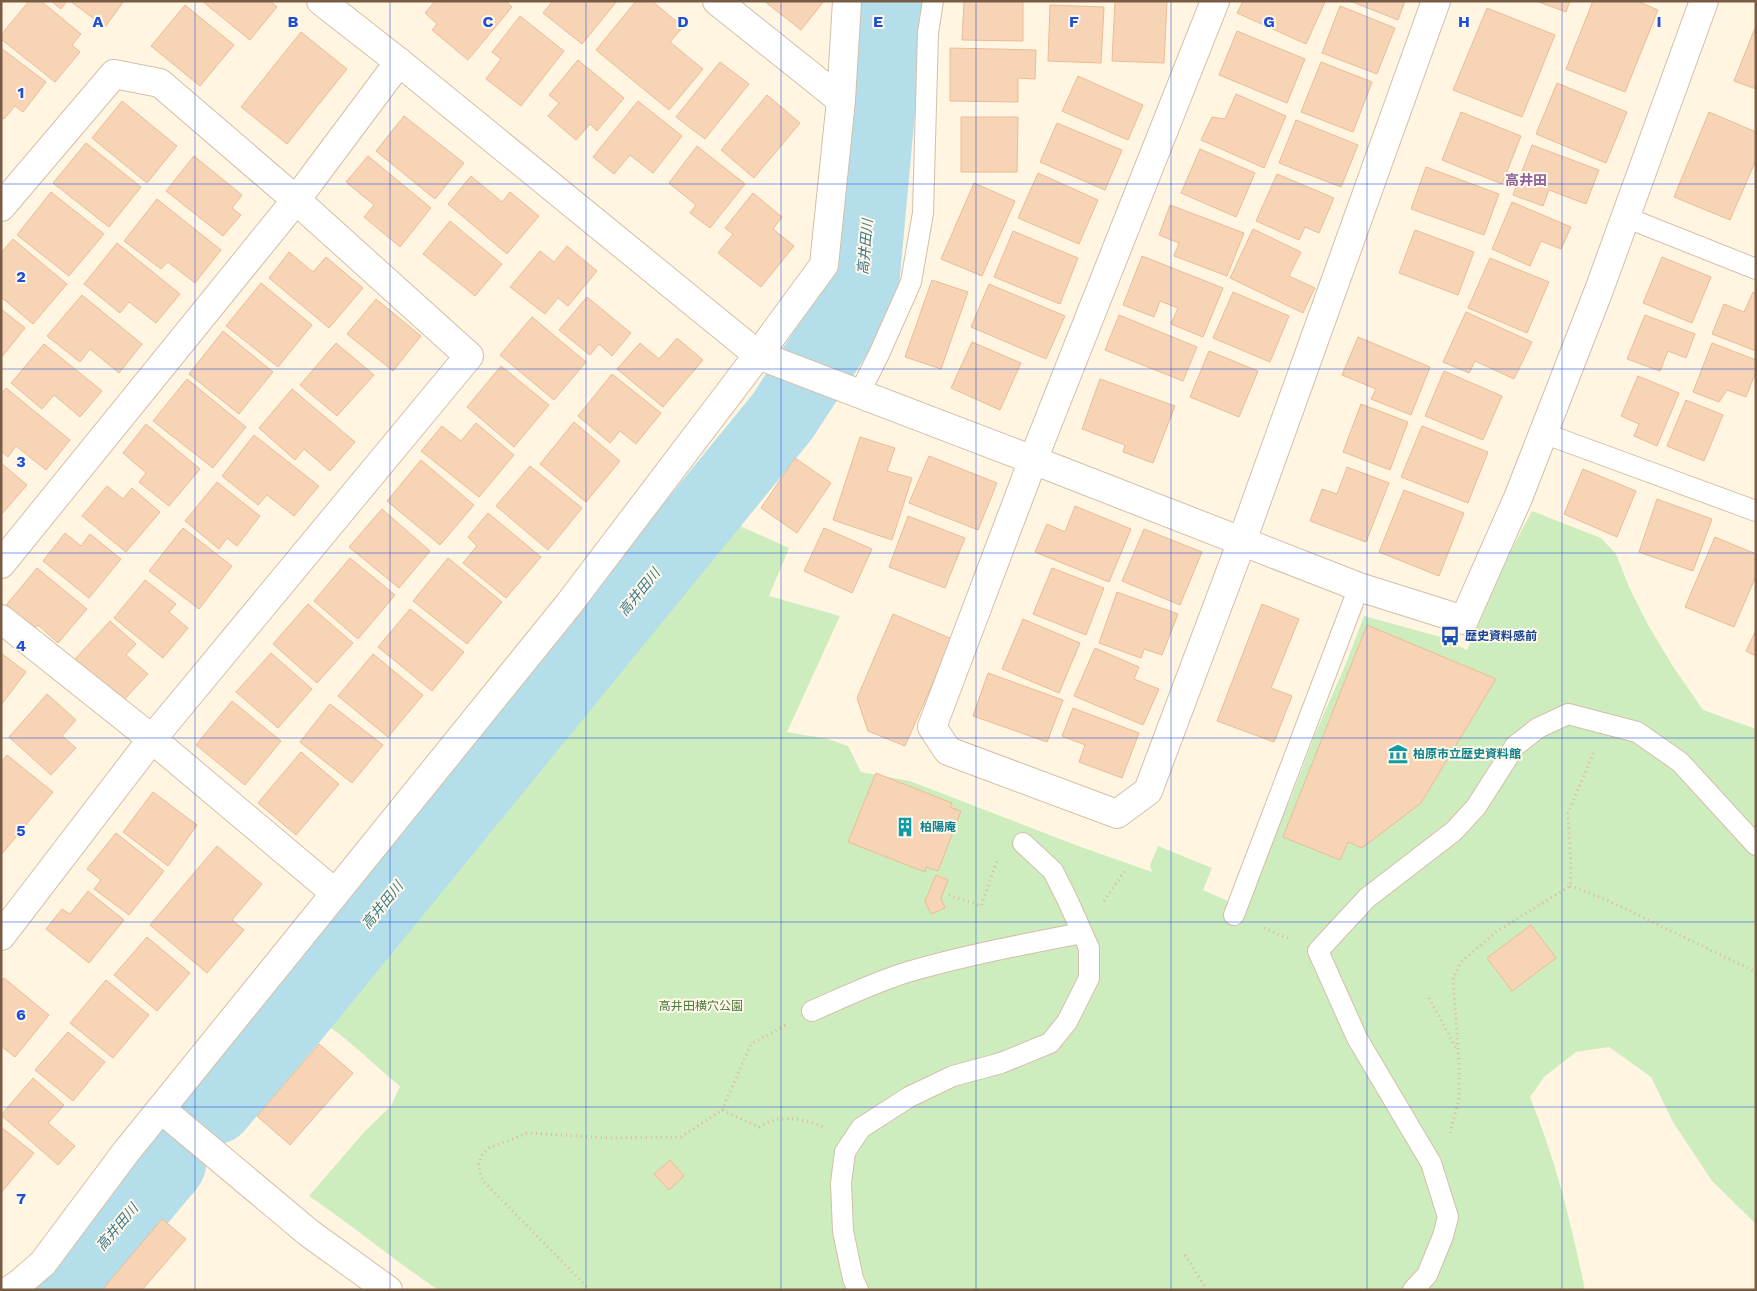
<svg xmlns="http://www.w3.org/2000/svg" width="1757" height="1291" font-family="'Work Sans','Noto Sans JP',sans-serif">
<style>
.green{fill:#ceedbe}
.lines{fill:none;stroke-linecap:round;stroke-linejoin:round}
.river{stroke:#b4deea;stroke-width:74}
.building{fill:#f7d4b6;stroke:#ebbc94}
.lane-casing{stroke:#d3bfa9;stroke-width:22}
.street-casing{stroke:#d3bfa9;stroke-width:30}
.secondary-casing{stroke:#d6bfa6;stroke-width:30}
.path{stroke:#dcb899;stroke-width:3;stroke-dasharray:1 4;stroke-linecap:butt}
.lane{stroke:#fff;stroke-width:20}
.street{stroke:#fff;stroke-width:28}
.secondary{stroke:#fff;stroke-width:28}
.grid{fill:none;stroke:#1d4ed8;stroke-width:1;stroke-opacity:0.55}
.labels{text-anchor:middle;stroke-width:4;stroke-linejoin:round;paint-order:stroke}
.transit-label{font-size:12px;font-weight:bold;fill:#164399;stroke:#fff8e9;text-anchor:start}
.culture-label{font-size:12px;font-weight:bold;fill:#0d838f;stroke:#fff8e9;text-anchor:start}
.park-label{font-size:12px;fill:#477a39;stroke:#fff8e9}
.neighbourhood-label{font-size:14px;font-weight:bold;fill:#8d609d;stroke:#fff8e9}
.water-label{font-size:14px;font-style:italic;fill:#3c7a8f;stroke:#fff8e9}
.grid-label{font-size:16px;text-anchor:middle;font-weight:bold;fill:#1d4ed8;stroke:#fff8e9;stroke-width:4;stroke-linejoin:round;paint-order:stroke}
</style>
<rect width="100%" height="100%" fill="#fff5e1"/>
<path class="green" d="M1532 511 1601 538 1616 554 1629 587 1648 625 1674 668 1703 710 1756 729V1224L1712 1181 1673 1122 1651 1077 1609 1047 1576 1052 1544 1077 1530 1097C1556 1161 1571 1222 1585 1290H438C394 1260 353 1226 309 1196L365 1131 391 1106 400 1086C375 1066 353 1043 327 1025L360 977 411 921 448 867 481 828 517 775 565 720 613 672 646 625 704 553 727 520 789 548 769 596 840 616 787 732 828 739 848 746 861 772 910 781 1081 847 1152 872 1150 865 1158 846 1212 868 1203 890 1242 907 1291 798 1316 732 1347 661 1364 616 1441 637 1467 650 1498 575Z"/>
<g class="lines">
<g class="river">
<polyline points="216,1107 289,1021 782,417 861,296 882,68 885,1"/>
<polyline points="64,1290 169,1164"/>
</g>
</g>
<g class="building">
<polygon points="29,1 41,1 81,34 72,45 80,52 55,82 1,39 1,35"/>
<polygon points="51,1 67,1 61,9"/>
<polygon points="70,1 124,1 105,27"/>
<polygon points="202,1 270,1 277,7 250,40"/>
<polygon points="435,1 506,1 512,7 468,60 432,30 437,24 425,13"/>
<polygon points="553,1 617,1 582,44 543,13"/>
<polygon points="636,1 652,1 683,27 670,42 703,69 669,110 596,50"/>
<polygon points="764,1 824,1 801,30"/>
<polygon points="964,1 1023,1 1023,41 962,40"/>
<polygon points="1115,1 1167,1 1164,63 1112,61"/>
<polygon points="1243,1 1324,1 1325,2 1306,44 1237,13"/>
<polygon points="1350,1 1405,1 1398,20"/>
<polygon points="1536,1 1570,1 1566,12"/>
<polygon points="1593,1 1637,1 1658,10 1625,92 1566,69"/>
<polygon points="185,5 234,45 200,86 151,46"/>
<polygon points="1050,5 1104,7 1101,63 1048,61"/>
<polygon points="1340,6 1395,28 1377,74 1322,53"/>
<polygon points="1487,8 1555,35 1522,117 1453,90"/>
<polygon points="520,16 564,51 521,106 486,79 501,59 492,52"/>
<polygon points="1755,28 1756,28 1756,89 1734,81"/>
<polygon points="1237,31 1305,59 1287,103 1219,75"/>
<polygon points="301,32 347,69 287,144 241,107"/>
<polygon points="1,48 46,82 23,112 15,106 4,119 1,117"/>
<polygon points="950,48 1036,50 1035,79 1018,78 1018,102 950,101"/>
<polygon points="578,60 624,98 597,131 590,124 576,140 548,116 559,103 549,95"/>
<polygon points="720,62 749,84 705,139 676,117"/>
<polygon points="1321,62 1372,82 1353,132 1301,112"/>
<polygon points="1078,76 1143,105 1128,140 1062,111"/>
<polygon points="1557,83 1627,112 1606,163 1536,134"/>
<polygon points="1236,94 1286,116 1264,168 1201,140 1212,117 1225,119"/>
<polygon points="767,95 800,123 754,178 721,150"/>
<polygon points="122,101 177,146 147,183 92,138"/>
<polygon points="638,101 682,136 653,173 630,155 614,174 593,157"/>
<polygon points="1461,112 1521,136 1502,184 1442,160"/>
<polygon points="1709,112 1756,132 1756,160 1730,220 1674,197"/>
<polygon points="404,116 464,163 435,199 376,151"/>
<polygon points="961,117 1018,117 1017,172 961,172"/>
<polygon points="1296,120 1358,145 1341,187 1279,163"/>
<polygon points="1057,123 1122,150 1105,190 1040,162"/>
<polygon points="86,143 141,187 109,227 53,183"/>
<polygon points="1532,145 1599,170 1586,204 1549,190 1543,206 1513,195"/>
<polygon points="697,146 745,184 710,228 690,213 696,205 669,183"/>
<polygon points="1200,149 1255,173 1236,217 1181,193"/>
<polygon points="194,156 242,195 232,208 241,215 223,236 166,191"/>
<polygon points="368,156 431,208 400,247 364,217 374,205 346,182"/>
<polygon points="1426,167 1499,194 1484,235 1411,209"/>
<polygon points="1038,173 1098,200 1079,244 1018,218"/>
<polygon points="1277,174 1334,198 1319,233 1305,227 1299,240 1256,221"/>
<polygon points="471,176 502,202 510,192 539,216 507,254 448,204"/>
<polygon points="974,183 1015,201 982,276 941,259"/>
<polygon points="51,192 104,234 69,276 17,235"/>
<polygon points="753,193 782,217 773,229 794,246 761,287 718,253 733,234 725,228"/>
<polygon points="157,199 221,250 195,283 168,262 161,269 124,241"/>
<polygon points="1512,202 1571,227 1561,249 1541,241 1530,266 1492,249"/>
<polygon points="1170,205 1244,233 1227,276 1174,256 1179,243 1159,235"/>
<polygon points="450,221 502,264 475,296 423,254"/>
<polygon points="1253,229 1301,252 1289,276 1315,288 1303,313 1230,278"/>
<polygon points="1415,230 1474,252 1458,295 1399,273"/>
<polygon points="1013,231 1078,258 1060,304 994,277"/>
<polygon points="13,239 67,284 33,324 1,297 1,253"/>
<polygon points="117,243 180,294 156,323 129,302 120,313 84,284"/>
<polygon points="567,246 597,271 568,306 558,298 545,314 510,287 540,251 554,262"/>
<polygon points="289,252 313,272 326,257 363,288 329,328 269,278"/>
<polygon points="1142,256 1223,288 1203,337 1171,324 1178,308 1160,301 1154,317 1123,305"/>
<polygon points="1662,257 1711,277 1692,323 1643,303"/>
<polygon points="1490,258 1549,282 1527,333 1468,308"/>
<polygon points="932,280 968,292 941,369 905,357"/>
<polygon points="261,283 312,325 278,367 226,326"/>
<polygon points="989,284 1065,316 1046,359 971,327"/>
<polygon points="1233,292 1289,316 1270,362 1213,338"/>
<polygon points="1753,292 1756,293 1756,351 1712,334 1724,304 1744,312"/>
<polygon points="82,295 142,344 119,373 90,349 80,362 47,336"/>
<polygon points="587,297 631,333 612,356 599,344 590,355 559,330"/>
<polygon points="376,299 421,336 393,371 347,334"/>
<polygon points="1,309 25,328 1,358"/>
<polygon points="1466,312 1532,342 1514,379 1475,361 1469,373 1443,362"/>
<polygon points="1119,315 1197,347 1183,381 1105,350"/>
<polygon points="1645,315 1695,334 1686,358 1668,351 1660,371 1627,359"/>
<polygon points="532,317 586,362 554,400 500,355"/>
<polygon points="223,331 273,372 239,414 189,374"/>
<polygon points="1358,337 1430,367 1411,415 1371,399 1376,389 1342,375"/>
<polygon points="677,338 703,360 663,407 617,369 640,343 659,359"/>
<polygon points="972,342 1021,363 1000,410 951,388"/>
<polygon points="336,343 374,375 337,416 300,385"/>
<polygon points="1712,343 1756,360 1756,372 1746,397 1727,390 1719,402 1693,392"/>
<polygon points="44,344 102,391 80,417 54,395 42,409 11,383"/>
<polygon points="1209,351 1258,371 1239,417 1190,397"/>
<polygon points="501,366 549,405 514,447 467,407"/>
<polygon points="1444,371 1502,396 1483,440 1425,416"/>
<polygon points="612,374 661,413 636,444 620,431 610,443 578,416"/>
<polygon points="1638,376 1679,393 1657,446 1634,436 1639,424 1621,416"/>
<polygon points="187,379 246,427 213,468 153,421"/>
<polygon points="1100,379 1175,406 1153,463 1123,452 1125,445 1082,429"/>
<polygon points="6,388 70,440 46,470 16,446 8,457 1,451 1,394"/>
<polygon points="292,389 355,442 330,471 304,449 295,460 259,428"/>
<polygon points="1686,400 1723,415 1704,461 1667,446"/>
<polygon points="1361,404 1408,422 1390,470 1343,452"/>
<polygon points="574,422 620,461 586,502 540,464"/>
<polygon points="476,423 514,455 479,497 421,451 442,426 461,441"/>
<polygon points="146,424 200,469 169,506 139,482 146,473 123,453"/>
<polygon points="1422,426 1488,452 1468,503 1401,477"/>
<polygon points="254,435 319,486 294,516 267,495 258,505 222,476"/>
<polygon points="860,437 895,448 887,471 912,478 892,540 833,520"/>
<polygon points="929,456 997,483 978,530 909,503"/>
<polygon points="795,458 831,483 797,533 761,508"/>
<polygon points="421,460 474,505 440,545 387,501"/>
<polygon points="1,463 27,485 1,515"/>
<polygon points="530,466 582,508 548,550 496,506"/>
<polygon points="1347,467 1389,483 1366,542 1310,521 1322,489 1337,494"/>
<polygon points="1583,469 1636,491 1617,537 1564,514"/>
<polygon points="217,482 260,516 237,546 227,538 219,549 185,521"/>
<polygon points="107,486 123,499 132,488 160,512 126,552 82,516"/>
<polygon points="1404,490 1464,513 1439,576 1379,552"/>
<polygon points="1657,499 1712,519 1693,571 1639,552"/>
<polygon points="1075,506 1131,529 1109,582 1035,552 1047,524 1065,532"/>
<polygon points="382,509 430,551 399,588 349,547"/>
<polygon points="488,513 541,557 506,598 463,563 477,546 468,537"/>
<polygon points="908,516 965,538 945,588 889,567"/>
<polygon points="183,528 232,566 199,609 149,571"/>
<polygon points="824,528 872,549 852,593 804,571"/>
<polygon points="1144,529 1202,552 1180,605 1122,581"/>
<polygon points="65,533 81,546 90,534 121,559 89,598 43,561"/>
<polygon points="1715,537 1756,554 1756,576 1734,627 1685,607"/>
<polygon points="350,558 395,595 358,639 314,601"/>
<polygon points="448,558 502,602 467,644 413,601"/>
<polygon points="37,568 87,609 58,643 38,625 31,633 3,609"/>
<polygon points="1052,568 1104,588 1086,635 1033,614"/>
<polygon points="145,580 176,604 169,612 188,628 163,658 114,618"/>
<polygon points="1117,592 1178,614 1162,655 1144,649 1141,658 1099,643"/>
<polygon points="308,604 353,643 317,683 273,644"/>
<polygon points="1262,604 1299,619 1271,688 1292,696 1274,742 1217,721"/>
<polygon points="410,609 464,652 432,691 378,647"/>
<polygon points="893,614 952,639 905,746 868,731 857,698"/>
<polygon points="1023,619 1080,643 1059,693 1002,669"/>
<polygon points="110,621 136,644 126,655 148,674 122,702 74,660"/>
<polygon points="1367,625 1496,679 1421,803 1362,848 1348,842 1340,860 1283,837"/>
<polygon points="1756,630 1756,656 1746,651"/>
<polygon points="1095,648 1139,667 1134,679 1159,689 1143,725 1074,696"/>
<polygon points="1,653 26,672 1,705"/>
<polygon points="271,653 312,689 278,728 236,692"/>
<polygon points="373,654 423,695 388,737 338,696"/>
<polygon points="988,673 1063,700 1047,742 973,716"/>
<polygon points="47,694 76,720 62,736 76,748 51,775 9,737"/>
<polygon points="232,701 281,741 245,785 196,745"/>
<polygon points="330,704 383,745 352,783 300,742"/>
<polygon points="1073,708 1139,733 1122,778 1079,762 1085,745 1062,736"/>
<polygon points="301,752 339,784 296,835 258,803"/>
<polygon points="7,755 53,792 1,855 1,762"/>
<polygon points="876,773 952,803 950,807 961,811 938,871 926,867 925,872 848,842"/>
<polygon points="153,792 197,825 168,866 123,832"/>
<polygon points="116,833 164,871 129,915 94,889 101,880 87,869"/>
<polygon points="217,846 262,884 232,920 244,930 207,973 150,925"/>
<polygon points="936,875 948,880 941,898 945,908 931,914 925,901"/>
<polygon points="88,891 124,920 89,963 46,929 62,909 70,914"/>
<polygon points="1531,925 1556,958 1512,991 1487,958"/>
<polygon points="147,937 190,973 157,1011 114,975"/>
<polygon points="4,978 49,1015 15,1057 1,1046 1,981"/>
<polygon points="106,980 149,1015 113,1058 70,1023"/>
<polygon points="68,1032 105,1062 73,1101 35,1070"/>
<polygon points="319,1044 353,1073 290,1145 257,1116"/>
<polygon points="33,1078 64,1105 48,1123 75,1146 58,1165 1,1115"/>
<polygon points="1,1127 34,1153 1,1193"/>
<polygon points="670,1160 684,1176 669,1190 654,1174"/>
<polygon points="162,1219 186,1239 142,1290 102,1290"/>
</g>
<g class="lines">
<defs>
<g id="lane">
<polyline points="1625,217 1756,269"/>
<polyline points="859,394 880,352 911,282 923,213 928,33 933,1"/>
<polyline points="1543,433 1756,511"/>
<polyline points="1234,915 1359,587"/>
<path d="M812 1011C844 997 877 981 911 971 967 955 1025 944 1082 933"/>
<polyline points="858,1290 853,1279 843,1231 841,1183 845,1152 861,1128 909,1097 953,1076 1001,1063 1050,1043 1067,1022 1089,978 1089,948 1068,901 1053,871 1023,843"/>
<polyline points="1413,1290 1427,1275 1443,1236 1448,1217 1431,1163 1357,1038 1318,951 1367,898 1454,831 1476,807 1515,746 1538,728 1568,714 1637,732 1680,762 1756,845"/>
</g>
<g id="street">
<polyline points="717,1 841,100"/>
<polyline points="847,1 841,100 824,265 758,355 1033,460 1359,587 1464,620 1518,498 1599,290 1704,1"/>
<polyline points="1215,1 1033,460 932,727 948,751 1117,814 1148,791 1242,541 1436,1"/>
<polyline points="1,207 114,74 160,83 296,200 469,356 152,739 1,936"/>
<polyline points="1,564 296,200 399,62"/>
<polyline points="1,619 152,739 335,893"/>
</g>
<g id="secondary">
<polyline points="161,1109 309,1233 388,1290"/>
<polyline points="10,1290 20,1283 43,1263 126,1152 569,604 758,355 399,62 321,1"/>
</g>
</defs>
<use href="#lane" class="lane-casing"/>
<use href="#street" class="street-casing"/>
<use href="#secondary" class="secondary-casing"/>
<g class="path">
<polyline points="1570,886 1607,900 1756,972"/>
<polyline points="949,895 981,906 997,861"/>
<polyline points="1104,901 1126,869"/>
<polyline points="1264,928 1290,939"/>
<polyline points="1429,998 1456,1048"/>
<polyline points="722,1110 751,1044 786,1025"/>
<polyline points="1450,1133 1459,1099 1459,1063 1453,978 1461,962 1496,932 1570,886 1571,865 1568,813 1594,752"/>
<polyline points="1185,1255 1207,1290"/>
<path d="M590 1290 483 1181 478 1166 481 1156 489 1148 528 1133 609 1138 681 1137 722 1110 759 1127C764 1124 770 1121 775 1120 789 1116 811 1121 823 1127"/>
</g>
<use href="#lane" class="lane"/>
<use href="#street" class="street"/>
<use href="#secondary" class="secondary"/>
</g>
<path class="grid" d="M195 1V1290M390 1V1290M586 1V1290M781 1V1290M976 1V1290M1171 1V1290M1367 1V1290M1562 1V1290M1 184H1756M1 369H1756M1 553H1756M1 738H1756M1 922H1756M1 1107H1756"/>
<defs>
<symbol id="bus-bare" viewBox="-9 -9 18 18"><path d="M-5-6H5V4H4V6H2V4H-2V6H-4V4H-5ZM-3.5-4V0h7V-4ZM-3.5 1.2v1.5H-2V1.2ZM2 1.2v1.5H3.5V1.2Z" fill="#1a4fb4" stroke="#fff8e9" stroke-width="2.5" paint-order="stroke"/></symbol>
<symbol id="museum-bare" viewBox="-9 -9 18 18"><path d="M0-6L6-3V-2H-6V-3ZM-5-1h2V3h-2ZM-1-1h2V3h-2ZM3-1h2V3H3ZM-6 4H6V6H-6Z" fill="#0f9aa8" stroke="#fff8e9" stroke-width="2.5" paint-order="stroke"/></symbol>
<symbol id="building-bare" viewBox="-9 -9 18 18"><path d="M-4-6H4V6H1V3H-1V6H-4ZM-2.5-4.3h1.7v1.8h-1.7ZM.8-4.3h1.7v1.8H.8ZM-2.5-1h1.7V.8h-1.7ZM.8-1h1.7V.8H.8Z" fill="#0f9aa8" stroke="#fff8e9" stroke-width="2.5" paint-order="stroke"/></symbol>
</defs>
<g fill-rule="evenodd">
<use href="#bus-bare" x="1436" y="622" width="28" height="28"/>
<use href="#museum-bare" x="1384" y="740" width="28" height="28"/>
<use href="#building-bare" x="891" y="813" width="28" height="28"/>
</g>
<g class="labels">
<g class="transit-label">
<text x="1465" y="640">歴史資料感前</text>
</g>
<g class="culture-label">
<text x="1413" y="758">柏原市立歴史資料館</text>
<text x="920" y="831">柏陽庵</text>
</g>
<g class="park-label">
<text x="701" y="1010">高井田横穴公園</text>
</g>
<g class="neighbourhood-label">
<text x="1526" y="185">高井田</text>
</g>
<g class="water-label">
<text transform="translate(865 247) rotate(-85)" y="5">高井田川</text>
<text transform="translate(639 592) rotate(-51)" y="5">高井田川</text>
<text transform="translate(382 905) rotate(-51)" y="5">高井田川</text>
<text transform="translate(117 1227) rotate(-50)" y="5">高井田川</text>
</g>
</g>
<g class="grid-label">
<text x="98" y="27">A</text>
<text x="293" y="27">B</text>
<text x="488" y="27">C</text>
<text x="683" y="27">D</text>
<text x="878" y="27">E</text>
<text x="1074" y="27">F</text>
<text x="1269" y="27">G</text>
<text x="1464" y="27">H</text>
<text x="1659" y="27">I</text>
<text x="21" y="98">1</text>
<text x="21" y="282">2</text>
<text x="21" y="467">3</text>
<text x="21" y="651">4</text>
<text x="21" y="836">5</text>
<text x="21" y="1020">6</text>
<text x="21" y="1204">7</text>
</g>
<rect width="1757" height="1291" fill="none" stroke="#785b45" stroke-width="5"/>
</svg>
